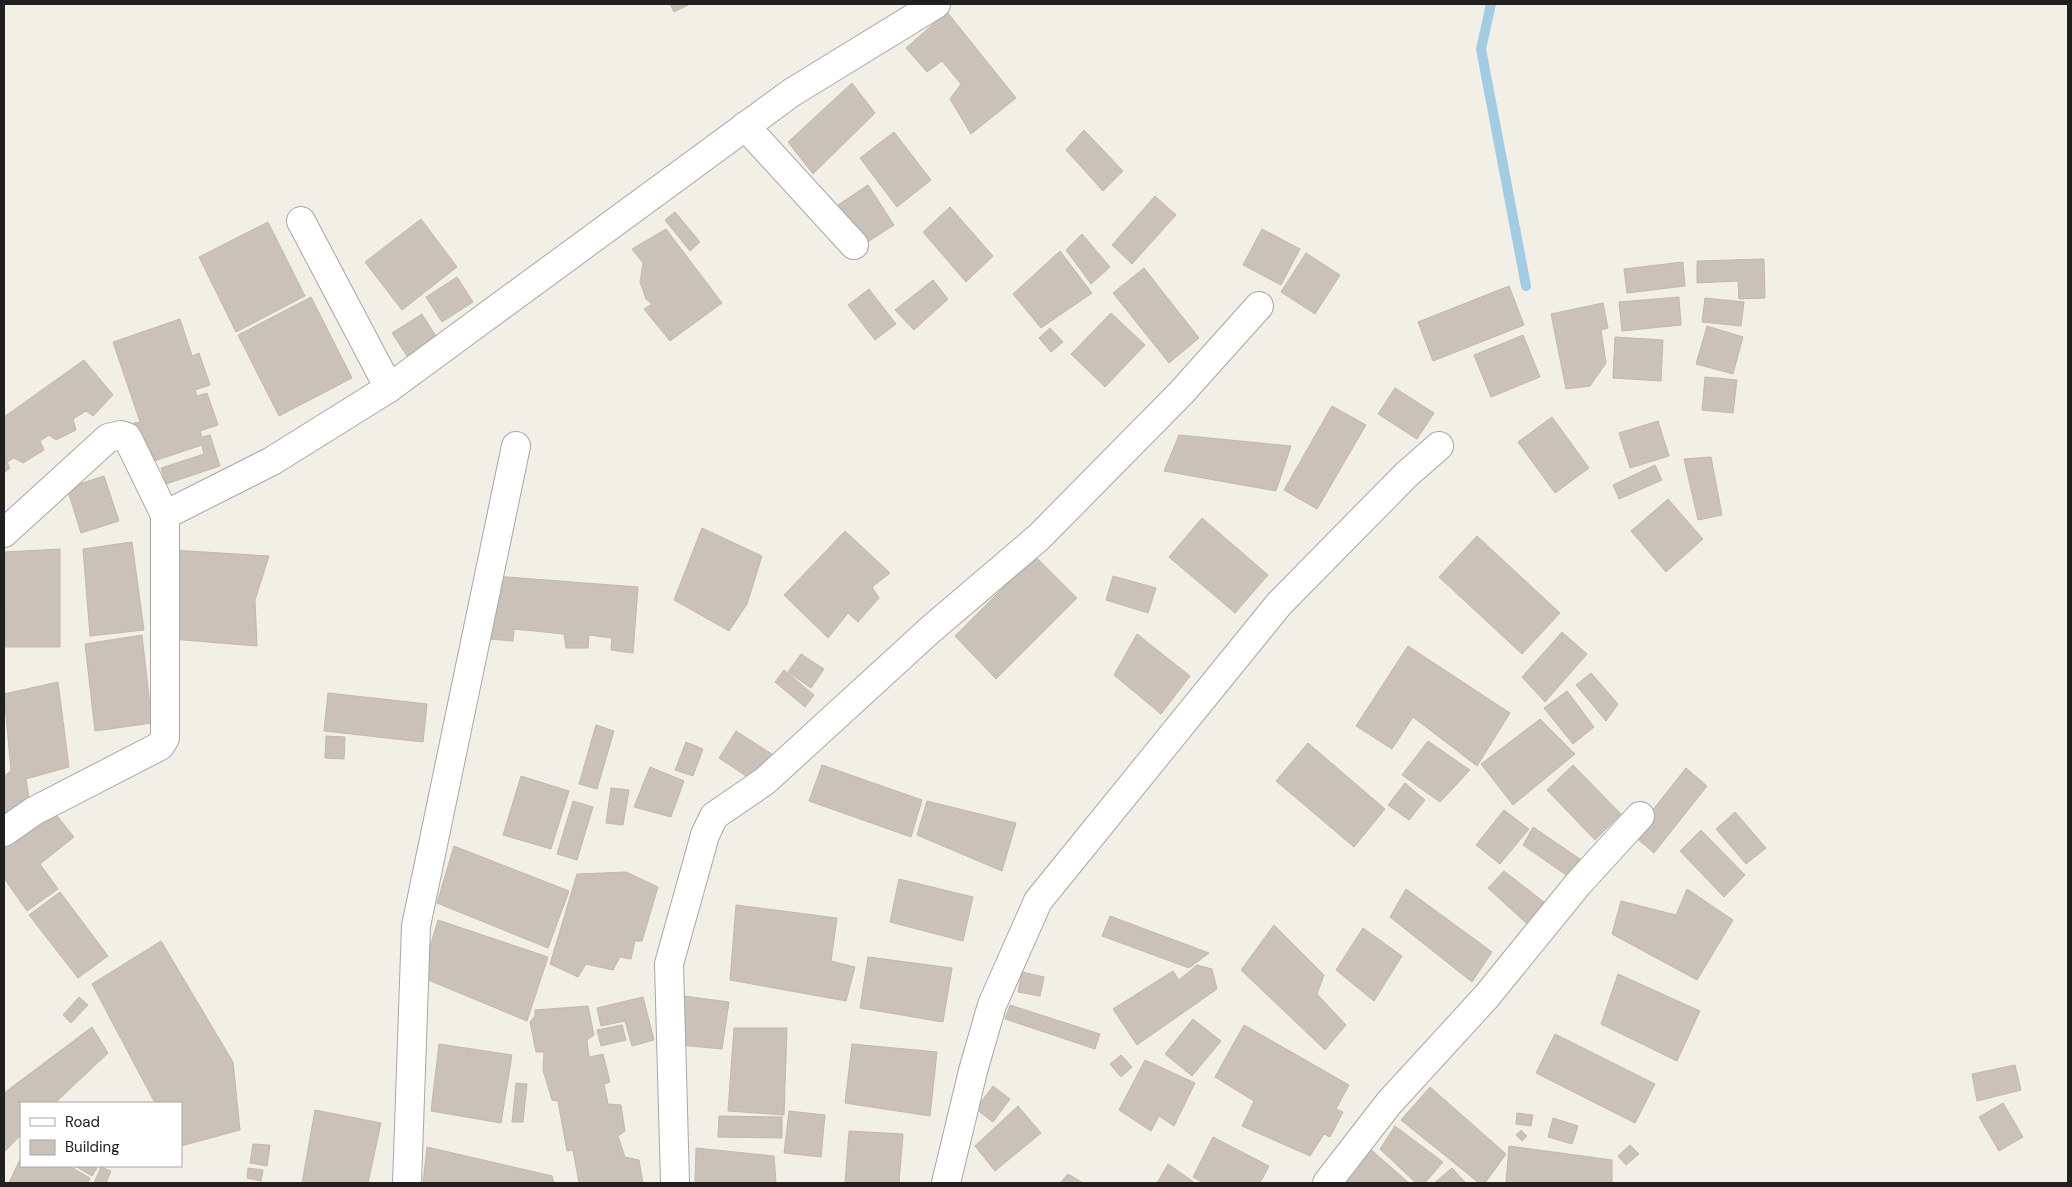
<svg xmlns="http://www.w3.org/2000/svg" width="2072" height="1187" font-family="'DM Sans',sans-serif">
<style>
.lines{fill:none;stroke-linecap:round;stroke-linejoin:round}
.stream{stroke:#a3cce2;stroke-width:10}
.building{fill:#cac2b8;stroke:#c4b8a7}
.minor-casing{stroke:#a7a7a7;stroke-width:30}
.minor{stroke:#fff;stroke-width:28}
</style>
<rect width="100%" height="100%" fill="#f1efe6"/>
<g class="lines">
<polyline class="stream" points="1491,4 1481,49 1526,286"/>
</g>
<g class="building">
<polygon points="670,4 690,4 674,12"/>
<polygon points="947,12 1016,98 971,134 950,99 961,84 942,61 927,72 906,48"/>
<polygon points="852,83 875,113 813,174 788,142"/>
<polygon points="1084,130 1123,171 1103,191 1066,150"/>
<polygon points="894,132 931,180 897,207 860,158"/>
<polygon points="868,185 894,225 863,245 838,205"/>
<polygon points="1155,196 1176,215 1132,264 1112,245"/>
<polygon points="950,207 993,256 966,282 923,232"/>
<polygon points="675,212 700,242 690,251 665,220"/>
<polygon points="421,219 457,267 402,310 365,262"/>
<polygon points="268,222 305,296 236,332 199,257"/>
<polygon points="666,229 722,303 670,341 644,309 652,304 646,299 640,282 643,263 632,249"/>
<polygon points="1262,229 1300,249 1281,285 1243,265"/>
<polygon points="1082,234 1110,267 1091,284 1066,250"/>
<polygon points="1060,251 1092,293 1041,328 1013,294"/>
<polygon points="1306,253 1340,275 1315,314 1281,292"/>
<polygon points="1764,259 1765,298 1739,299 1738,281 1697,283 1697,261"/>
<polygon points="1683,262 1685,286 1627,293 1624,269"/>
<polygon points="1144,268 1199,338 1169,363 1113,293"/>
<polygon points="457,277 473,302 442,322 426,297"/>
<polygon points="933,280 948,299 914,330 895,310"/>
<polygon points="1509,286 1524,325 1433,361 1418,322"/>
<polygon points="869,289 896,324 875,340 848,305"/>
<polygon points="311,297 352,378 279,416 238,335"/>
<polygon points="1679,297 1681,325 1622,331 1619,302"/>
<polygon points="1705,298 1744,302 1741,326 1702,322"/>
<polygon points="1603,303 1608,328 1601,330 1606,363 1590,386 1566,389 1551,314"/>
<polygon points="1111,313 1145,345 1105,387 1071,354"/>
<polygon points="422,314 437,338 407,356 392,333"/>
<polygon points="180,319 192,356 199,353 210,385 195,390 197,396 207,393 218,425 200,431 202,437 210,435 220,466 166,484 161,468 204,454 202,445 154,461 150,448 143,451 134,423 140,422 113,342"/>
<polygon points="1707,326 1743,337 1733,374 1696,364"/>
<polygon points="1050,328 1063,342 1051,352 1039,338"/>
<polygon points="1523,335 1540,377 1491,397 1474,355"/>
<polygon points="1615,337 1663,340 1661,381 1613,378"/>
<polygon points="84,360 113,395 93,416 86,411 73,419 76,430 56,440 49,435 40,441 44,450 23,463 14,458 7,462 10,468 4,473 4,417"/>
<polygon points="1705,377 1737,380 1733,413 1702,410"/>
<polygon points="1395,388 1434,413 1417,439 1378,414"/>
<polygon points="1332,406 1366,425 1317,509 1284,490"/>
<polygon points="1552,417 1589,468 1555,493 1518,442"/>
<polygon points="1658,421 1669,456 1630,468 1619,433"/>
<polygon points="1179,435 1291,446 1276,491 1164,471"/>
<polygon points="1711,457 1722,515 1698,520 1684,459"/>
<polygon points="1655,465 1662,480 1619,499 1613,485"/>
<polygon points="104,476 119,521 81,533 67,488"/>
<polygon points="1668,499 1703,539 1666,572 1631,531"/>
<polygon points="1202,518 1268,575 1235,613 1169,557"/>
<polygon points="702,528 762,556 747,604 729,631 674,600"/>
<polygon points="845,531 890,573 872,587 879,598 858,622 848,613 828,638 784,595"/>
<polygon points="1477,536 1560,613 1522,654 1439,577"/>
<polygon points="132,542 144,630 90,636 83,549"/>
<polygon points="60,549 60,647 5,647 4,552"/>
<polygon points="173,550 269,556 255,600 257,646 172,639"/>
<polygon points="1035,556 1077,598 996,679 955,636"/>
<polygon points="494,576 638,587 633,653 611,650 612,638 589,635 588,648 566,648 564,634 514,629 513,641 489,639"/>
<polygon points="1113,576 1156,588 1148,613 1106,600"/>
<polygon points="1562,632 1587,654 1545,702 1522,677"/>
<polygon points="1137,634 1190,676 1161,714 1114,675"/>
<polygon points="142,635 152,723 95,731 85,644"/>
<polygon points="1408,646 1510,713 1477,766 1413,717 1392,749 1356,726"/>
<polygon points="801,654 824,669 811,688 788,672"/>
<polygon points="784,670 814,695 805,707 775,682"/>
<polygon points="1591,673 1618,704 1606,721 1576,685"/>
<polygon points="58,682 69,767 26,779 31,810 6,816 4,804 4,776 11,771 4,694"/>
<polygon points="1567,691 1594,727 1573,744 1544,708"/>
<polygon points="328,693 427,704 423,742 324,731"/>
<polygon points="1540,719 1575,754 1513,805 1481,764"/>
<polygon points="596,725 614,731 597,789 579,784"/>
<polygon points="736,731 775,756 758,784 719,758"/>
<polygon points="326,736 345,737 344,759 325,758"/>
<polygon points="1428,741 1470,770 1440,802 1402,775"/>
<polygon points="686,742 703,749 693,776 675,770"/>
<polygon points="1308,743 1385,809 1354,847 1276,781"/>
<polygon points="822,765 922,800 911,837 809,801"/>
<polygon points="1573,765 1621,814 1595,840 1547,790"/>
<polygon points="650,767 684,781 671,817 634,807"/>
<polygon points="1686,768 1707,786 1654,853 1633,835"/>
<polygon points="521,776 569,791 551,849 503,835"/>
<polygon points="1405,783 1425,800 1409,820 1388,805"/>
<polygon points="611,788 629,790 623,825 606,823"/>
<polygon points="573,801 593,807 577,860 557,854"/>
<polygon points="927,801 1016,823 1002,871 917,835"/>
<polygon points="49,806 74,837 40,864 58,889 27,911 4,878 4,841"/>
<polygon points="1504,810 1529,829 1500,864 1476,845"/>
<polygon points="1735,812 1766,848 1746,864 1716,829"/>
<polygon points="1533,827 1580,859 1569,877 1523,845"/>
<polygon points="1701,830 1745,875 1724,897 1680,851"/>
<polygon points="454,846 569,891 548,948 437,903"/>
<polygon points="1504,871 1544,902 1526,923 1488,888"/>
<polygon points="626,872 658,887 642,941 635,941 631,959 620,957 613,970 586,964 578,977 550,964 577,874"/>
<polygon points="899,879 973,897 963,941 890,922"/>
<polygon points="1406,889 1492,952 1472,982 1390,917"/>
<polygon points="1687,889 1733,920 1697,980 1612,934 1621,901 1676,915"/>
<polygon points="60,892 108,956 78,978 29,915"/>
<polygon points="736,905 837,918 831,961 855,967 846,1001 730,980"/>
<polygon points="1110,916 1209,953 1189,968 1102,936"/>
<polygon points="438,920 548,957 527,1021 421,977"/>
<polygon points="1274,925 1324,975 1317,994 1346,1025 1325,1050 1241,970"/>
<polygon points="1363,928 1402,956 1374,1001 1336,970"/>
<polygon points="161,941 233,1062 240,1130 181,1146 181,1103 155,1103 92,984"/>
<polygon points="868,957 952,968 943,1022 860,1008"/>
<polygon points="1197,965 1212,969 1217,989 1137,1045 1113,1009 1173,971 1179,980"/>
<polygon points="1022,972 1044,977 1040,996 1018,992"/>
<polygon points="1618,974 1700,1011 1677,1061 1601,1024"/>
<polygon points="684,996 729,1002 722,1049 680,1045"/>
<polygon points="79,997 88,1005 71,1023 63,1015"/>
<polygon points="643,997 654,1040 632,1046 625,1021 601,1026 597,1008"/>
<polygon points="1010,1005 1100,1034 1095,1049 1005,1019"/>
<polygon points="588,1006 594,1035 587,1040 589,1057 603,1054 610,1082 604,1084 608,1104 621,1105 625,1131 618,1136 625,1157 639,1160 643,1183 579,1183 573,1150 567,1151 558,1101 552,1100 543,1070 544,1052 536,1052 530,1022 535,1016 535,1010"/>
<polygon points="1193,1019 1221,1041 1192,1076 1165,1054"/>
<polygon points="622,1025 626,1040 601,1046 597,1030"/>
<polygon points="1244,1025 1349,1085 1336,1109 1343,1112 1330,1137 1324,1134 1310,1156 1242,1126 1254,1101 1215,1077"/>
<polygon points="92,1027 108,1053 55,1103 21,1103 21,1135 4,1152 4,1093"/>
<polygon points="734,1028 787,1028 784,1115 728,1111"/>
<polygon points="1555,1034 1655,1084 1635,1123 1536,1073"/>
<polygon points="439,1044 512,1055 501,1123 431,1111"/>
<polygon points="852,1044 937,1052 930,1116 845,1103"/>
<polygon points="1121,1055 1132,1067 1121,1077 1110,1064"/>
<polygon points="1145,1060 1195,1083 1174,1126 1159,1116 1151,1131 1119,1110"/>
<polygon points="2015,1065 2021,1090 1977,1101 1972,1074"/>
<polygon points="516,1083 527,1084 523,1122 512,1122"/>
<polygon points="993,1086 1010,1099 993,1122 976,1109"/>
<polygon points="1430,1087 1506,1154 1485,1183 1479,1183 1401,1120"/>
<polygon points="2003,1103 2023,1137 1999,1151 1979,1117"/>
<polygon points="1018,1106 1041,1133 995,1171 975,1146"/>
<polygon points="315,1110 381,1123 368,1183 302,1183"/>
<polygon points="789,1111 825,1115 821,1157 784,1153"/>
<polygon points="1517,1113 1533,1115 1531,1126 1516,1124"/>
<polygon points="719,1116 782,1117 782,1138 718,1137"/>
<polygon points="1553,1118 1578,1126 1572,1144 1548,1137"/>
<polygon points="1395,1126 1443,1162 1425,1183 1416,1183 1380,1149"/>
<polygon points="1521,1130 1527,1136 1522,1141 1516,1135"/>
<polygon points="849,1131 903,1134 899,1183 845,1183"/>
<polygon points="1213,1137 1269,1166 1260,1183 1203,1183 1193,1177"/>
<polygon points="253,1144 270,1145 267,1166 250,1163"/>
<polygon points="1630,1145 1639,1154 1626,1165 1618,1156"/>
<polygon points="1509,1146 1612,1160 1612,1183 1506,1183"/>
<polygon points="427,1147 552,1176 554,1183 423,1183"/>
<polygon points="1368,1147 1409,1183 1344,1183"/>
<polygon points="696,1148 774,1156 776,1183 695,1183"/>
<polygon points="21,1157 21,1166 69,1166 90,1178 88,1183 9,1183"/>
<polygon points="1168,1164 1195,1183 1157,1183"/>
<polygon points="75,1166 93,1166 97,1168 92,1176"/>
<polygon points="101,1167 111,1171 106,1183 94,1183"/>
<polygon points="248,1168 263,1170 261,1181 247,1178"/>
<polygon points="1452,1168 1466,1183 1434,1183"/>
<polygon points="1068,1174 1083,1183 1060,1183"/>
</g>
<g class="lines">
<defs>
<g id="minor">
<polyline points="745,126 854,245"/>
<polyline points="301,221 389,388"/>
<polyline points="165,515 272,461 389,388 791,93 936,4"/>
<polyline points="4,533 108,438 121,435 127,437 165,515 165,738 160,746 34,811 4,832"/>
<polyline points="407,1183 416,926 516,446"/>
<polyline points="675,1183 669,964 705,835 714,816 765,781 930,630 1039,537 1181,393 1259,306"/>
<polyline points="946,1183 973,1071 992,1005 1038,901 1279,604 1406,475 1439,446"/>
<polyline points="1327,1183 1389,1103 1486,997 1578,884 1640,816"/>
</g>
</defs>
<use href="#minor" class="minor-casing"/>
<use href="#minor" class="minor"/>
</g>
<rect width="2072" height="1187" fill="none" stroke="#202020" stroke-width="10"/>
<rect x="20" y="1102" width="162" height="65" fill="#ffffff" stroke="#a6a6a6"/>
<rect x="30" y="1118" width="25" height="8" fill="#ffffff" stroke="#a6a6a6"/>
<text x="65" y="1127" font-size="15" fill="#202020">Road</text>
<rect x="30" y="1140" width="25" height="15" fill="#cac2b8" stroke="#a6a6a6"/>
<text x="65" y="1152" font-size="15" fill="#202020">Building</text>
</svg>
